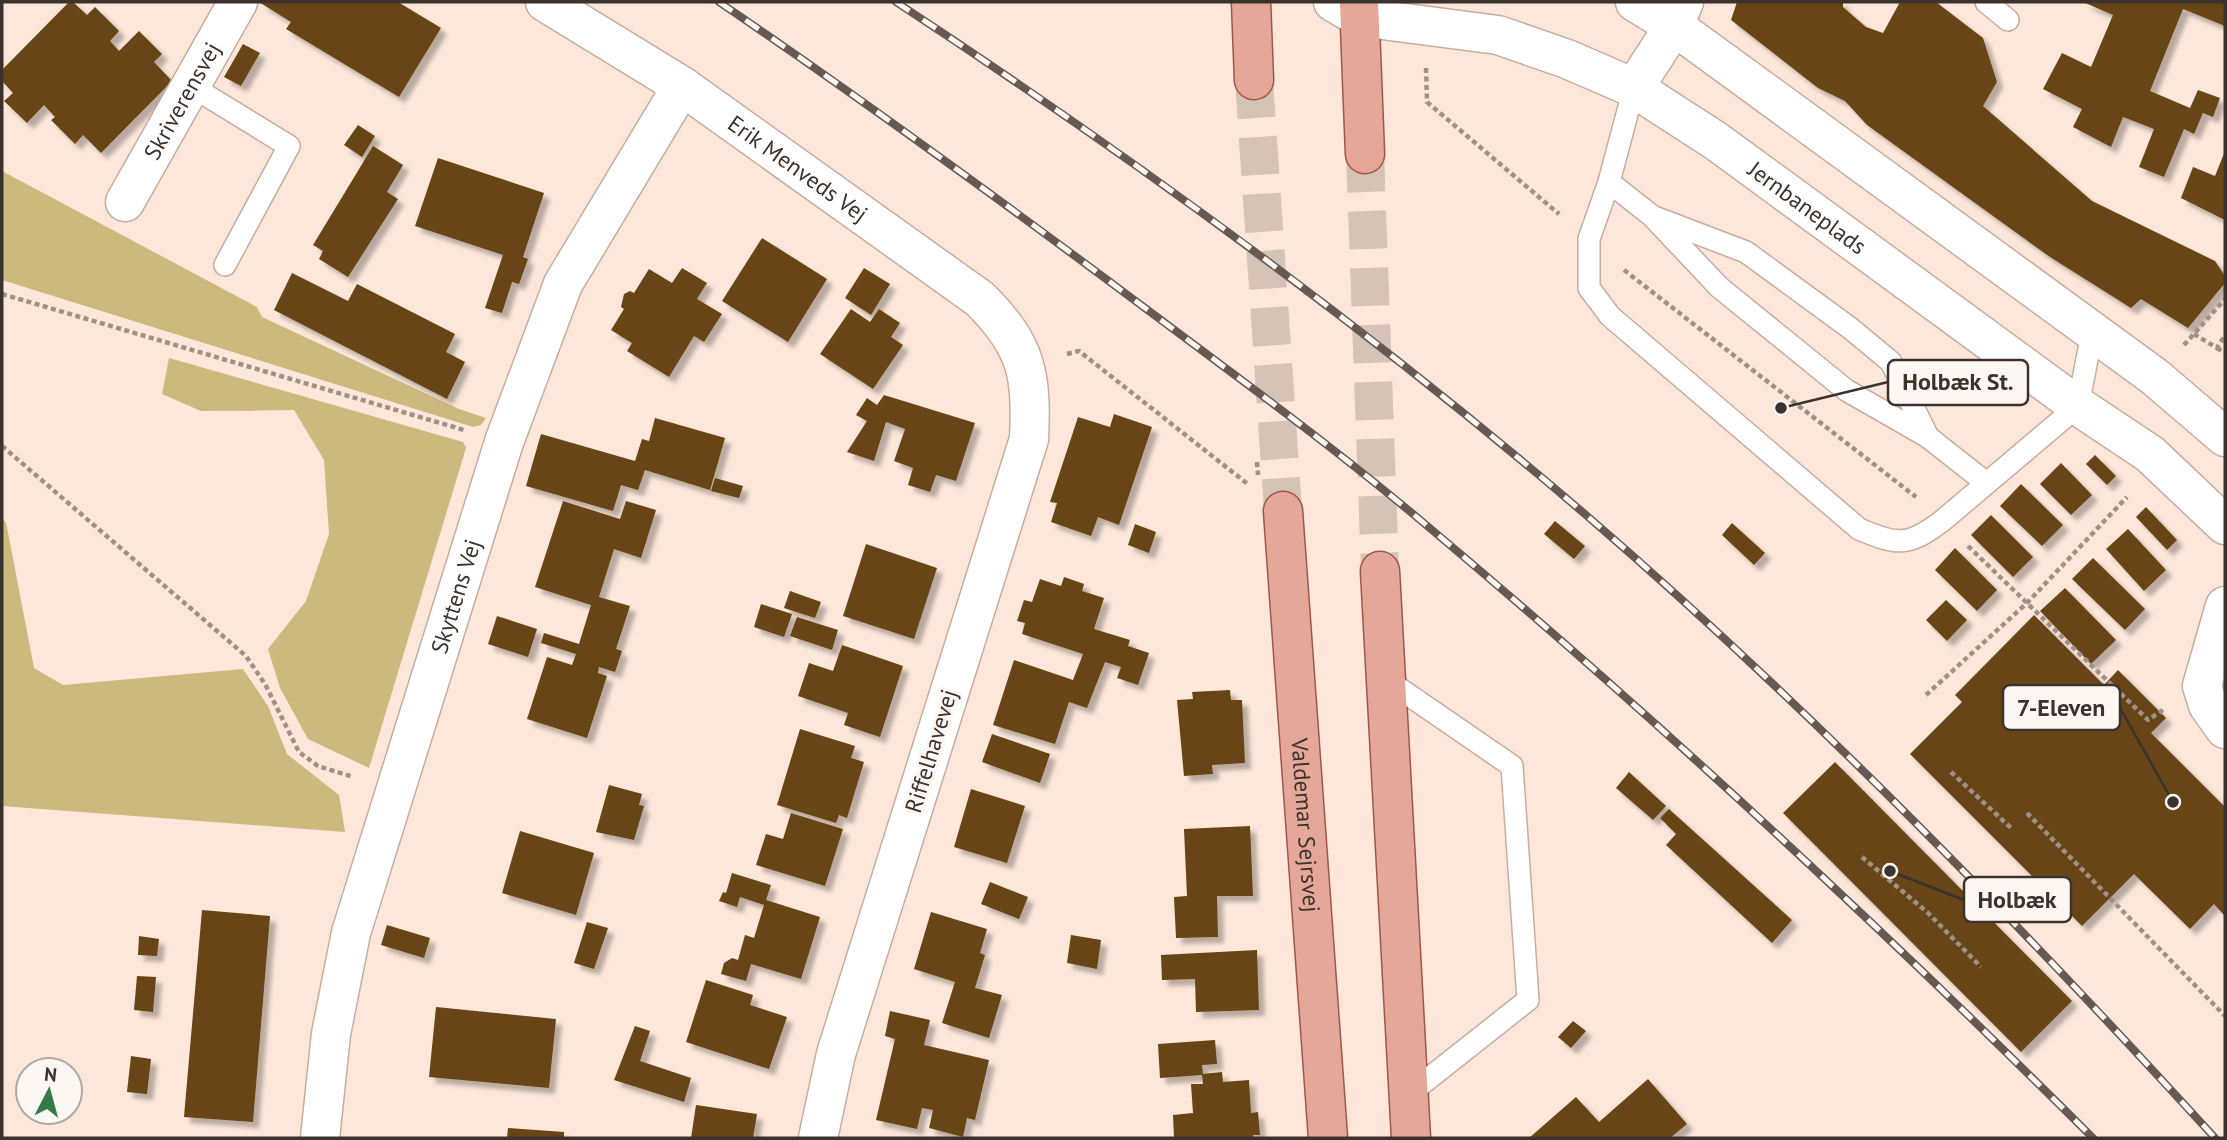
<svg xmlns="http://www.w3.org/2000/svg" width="2227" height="1140" font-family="'PT Sans',sans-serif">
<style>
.forest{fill:#ccb97e}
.building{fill:#674512;filter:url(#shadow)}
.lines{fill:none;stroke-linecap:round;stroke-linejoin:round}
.primary-tunnel{stroke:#d6c3b7;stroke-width:38;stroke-dasharray:38 19;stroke-linecap:butt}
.service-casing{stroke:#c7ad9e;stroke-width:24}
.minor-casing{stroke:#c7ad9e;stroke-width:41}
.tertiary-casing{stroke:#c7ad9e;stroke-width:41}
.primary-casing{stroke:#9f5847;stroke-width:41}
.path{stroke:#a09187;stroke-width:4.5;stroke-dasharray:5 3.5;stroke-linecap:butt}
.service{stroke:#fff;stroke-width:21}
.minor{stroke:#fff;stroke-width:38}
.tertiary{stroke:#fff;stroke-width:38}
.primary{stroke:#e5a799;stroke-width:38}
.rail-casing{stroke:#665952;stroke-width:8}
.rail{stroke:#fdf7f4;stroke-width:5;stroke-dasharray:16;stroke-linecap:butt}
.labels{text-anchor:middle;stroke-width:7;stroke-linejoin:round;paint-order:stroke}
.street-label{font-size:23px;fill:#3c322c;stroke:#fdf7f4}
.leader{fill:none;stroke:#3c322c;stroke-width:2.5}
.callout-dot{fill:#3c322c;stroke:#fdf7f4;stroke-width:2.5}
.callout{fill:#fdf7f4;stroke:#3c322c;stroke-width:2.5}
.callout-label{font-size:24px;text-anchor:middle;font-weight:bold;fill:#3c322c}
</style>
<defs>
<filter id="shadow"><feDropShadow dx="6" dy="6" stdDeviation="2" flood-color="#0004"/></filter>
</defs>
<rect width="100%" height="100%" fill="#fce7da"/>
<g class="forest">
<polygon points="2,171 257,307 262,317 459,409 486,418 481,425 473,427 2,280"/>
<polygon points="169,358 463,442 466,448 369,768 308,739 280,688 268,649 306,601 329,534 324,460 294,410 201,411 162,394"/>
<polygon points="2,519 6,522 34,668 63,685 243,669 268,706 287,754 339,795 345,832 2,806"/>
</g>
<g class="building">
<polygon points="69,2 73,2 87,15 95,7 119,31 110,41 119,51 139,31 162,54 154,62 172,81 101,153 83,135 75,144 51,120 55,117 44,105 27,123 4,101 13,93 2,81 2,70"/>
<polygon points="259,2 398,2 441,28 399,97 286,29 291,22"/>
<polygon points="1737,2 1843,2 1843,7 1866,27 1883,33 1900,2 1936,2 1983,38 1997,82 1983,106 2092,201 2215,261 2225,276 2225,283 2188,328 2141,299 2131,308 2050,257 1867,125 1845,101 1818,88 1731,20"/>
<polygon points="2083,2 2225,2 2225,26 2183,9 2150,91 2190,108 2198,90 2220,98 2213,117 2203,113 2194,134 2184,129 2164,177 2139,167 2154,129 2123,117 2111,147 2073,127 2082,109 2043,89 2062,53 2091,67 2113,15"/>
<polygon points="243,44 260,53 241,86 224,77"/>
<polygon points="358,125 375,136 362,157 344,145"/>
<polygon points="373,146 403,165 387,192 398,199 348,277 319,259 323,251 313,245"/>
<polygon points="2225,151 2225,220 2181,198 2193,167 2215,176"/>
<polygon points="438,158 544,193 523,257 528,259 519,284 512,282 502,313 485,308 503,255 415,226"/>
<polygon points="762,238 827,279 788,342 722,301"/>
<polygon points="682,268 707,283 697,299 722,314 704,342 694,336 669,377 627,351 632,343 611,330 624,309 621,307 624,294 630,291 634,293 649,269 672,283"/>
<polygon points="864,268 890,284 871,315 845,298"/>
<polygon points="292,273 348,301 357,284 455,334 446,352 465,362 447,399 274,310"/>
<polygon points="851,309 870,322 879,309 900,323 891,337 903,345 873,389 820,354"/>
<polygon points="884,395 975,423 956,481 936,475 930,492 908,485 913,468 894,461 905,429 886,422 874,461 847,452 867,421 856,415 867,398 877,405"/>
<polygon points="1114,414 1152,427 1119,525 1098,517 1091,536 1051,522 1057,503 1050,502 1078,417 1110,427"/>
<polygon points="655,418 725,438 710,490 645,470 638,490 621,485 613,511 526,486 541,434 635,461 642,439 649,441"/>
<polygon points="2095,455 2116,476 2107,485 2086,464"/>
<polygon points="2061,463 2092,495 2071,515 2040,484"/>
<polygon points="715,478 743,486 739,498 711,491"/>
<polygon points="2021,484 2063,525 2042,546 2000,506"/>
<polygon points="563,501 620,519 626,501 656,510 641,558 614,549 599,597 630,606 616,649 622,651 615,672 599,667 598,673 607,676 587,738 527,719 547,657 572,665 576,654 541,643 544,633 579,644 591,605 535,587"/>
<polygon points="2146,507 2177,540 2167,550 2136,517"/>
<polygon points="1991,515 2033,557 2013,577 1971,535"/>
<polygon points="1555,521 1585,546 1574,559 1544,534"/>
<polygon points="1732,523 1765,553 1754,565 1722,535"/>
<polygon points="1135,524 1156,532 1149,553 1128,545"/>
<polygon points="2128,529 2166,570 2144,591 2106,549"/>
<polygon points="866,544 937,568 914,639 843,616"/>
<polygon points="1955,548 1997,590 1977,611 1935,570"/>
<polygon points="2093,558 2145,609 2125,630 2072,579"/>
<polygon points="1064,577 1084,584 1082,591 1104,598 1094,629 1130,640 1128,646 1149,653 1138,685 1117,678 1121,667 1105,662 1087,708 1069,702 1055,744 993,725 1014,660 1073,680 1083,654 1022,634 1025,623 1017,621 1024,600 1032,602 1040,579 1061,586"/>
<polygon points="2065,588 2116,640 2091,664 2040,611"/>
<polygon points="790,591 821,602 815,618 784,608"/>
<polygon points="1946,600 1967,620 1947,641 1926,620"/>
<polygon points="761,604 792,614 784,637 754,627"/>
<polygon points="2034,615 2104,685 2118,670 2166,718 2151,733 2225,807 2225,916 2214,904 2190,929 2134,874 2082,926 1910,754 1962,702 1955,695"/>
<polygon points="497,616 537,629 528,657 488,644"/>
<polygon points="797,617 838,630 832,650 790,636"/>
<polygon points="842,645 903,666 880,737 844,725 848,713 798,696 809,663 833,671"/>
<polygon points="1230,690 1231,700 1242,700 1245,763 1212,765 1213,774 1184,776 1177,700 1193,699 1192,692"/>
<polygon points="800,729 855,746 851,758 864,762 847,818 839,815 836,823 777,805"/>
<polygon points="992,734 1050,754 1040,783 982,762"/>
<polygon points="1835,762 2072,1001 2021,1052 1783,813"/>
<polygon points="1629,772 1666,806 1653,820 1616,788"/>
<polygon points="609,785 642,794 639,805 644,806 634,840 596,832"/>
<polygon points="971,789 1025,806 1007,863 954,847"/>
<polygon points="1669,809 1792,920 1772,943 1666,845 1676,834 1660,818"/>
<polygon points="791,813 843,829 825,886 756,865 766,834 783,839"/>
<polygon points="1250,826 1253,896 1217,896 1218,937 1176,938 1174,897 1187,896 1184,829"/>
<polygon points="520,831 594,853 576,915 502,893"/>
<polygon points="732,873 771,885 766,900 820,917 801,979 751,964 746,981 721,974 724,963 732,958 738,960 745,935 754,938 764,905 740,897 737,907 719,901 723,892 726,893"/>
<polygon points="990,882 1028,897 1019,919 981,904"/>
<polygon points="202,910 270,916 253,1122 184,1117"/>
<polygon points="931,912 987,929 980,953 985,955 975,988 1002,995 989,1038 942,1023 955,982 914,969"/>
<polygon points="587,922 608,928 594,969 574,963"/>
<polygon points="387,925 430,938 424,958 381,945"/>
<polygon points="1071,935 1101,940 1097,969 1067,963"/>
<polygon points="139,936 159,939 157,956 138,955"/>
<polygon points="1257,950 1259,1010 1196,1012 1195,979 1162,980 1161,955"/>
<polygon points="137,976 156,977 153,1012 134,1010"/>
<polygon points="706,980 753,995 750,1005 787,1017 769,1069 686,1042"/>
<polygon points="436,1007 556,1019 549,1088 429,1077"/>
<polygon points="890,1011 930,1020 924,1045 989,1060 975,1120 967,1118 963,1137 929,1128 933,1110 922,1108 917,1129 876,1120 895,1039 885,1036"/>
<polygon points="1573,1021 1586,1031 1571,1048 1558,1037"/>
<polygon points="635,1026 650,1031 640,1061 691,1078 684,1102 614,1080"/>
<polygon points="1215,1040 1217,1064 1202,1065 1203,1074 1222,1072 1223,1082 1249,1080 1251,1113 1258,1112 1260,1135 1253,1135 1253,1138 1174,1138 1173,1115 1193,1113 1191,1084 1203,1084 1202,1075 1160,1078 1158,1044"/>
<polygon points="131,1056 151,1059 147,1094 127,1092"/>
<polygon points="1648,1079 1687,1124 1670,1138 1529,1138 1576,1097 1599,1122"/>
<polygon points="696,1105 757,1114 753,1138 691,1138"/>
<polygon points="508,1128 564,1132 564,1138 507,1138"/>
</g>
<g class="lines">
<g class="primary-tunnel">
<polyline points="1254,80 1283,511"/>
<polyline points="1365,154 1380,571"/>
</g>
<defs>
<g id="service">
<polyline points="1986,2 2008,20"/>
<polyline points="191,86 289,146 225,265"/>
<path d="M1634 88 1609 182 1589 239V288L1610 316 1859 529C1897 545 1908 547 1942 521L2078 406 2092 333"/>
<polyline points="1609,182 1652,216 1719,287 1846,390 1928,437 1985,482"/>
<polyline points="1657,218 1746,252 1850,328 1891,362 1928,437"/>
<polyline points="1384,678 1512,766 1528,1000 1409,1094"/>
</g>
<g id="minor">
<path id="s1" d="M545 2 682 86 980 299C1027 346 1032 374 1029 439L836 1054 818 1138"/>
<polyline points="1634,88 1674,26 1684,2"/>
<path id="s2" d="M125 202 238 2"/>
<polyline points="2225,606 2202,686 2208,705 2225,729"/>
<path id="s3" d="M320 1138 331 1034 351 933 504 442 563 284 682 86"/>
</g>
<g id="tertiary">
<path id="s4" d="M1333 2 1359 17 1498 35 1567 59 1634 88 1716 141 2078 406 2150 454 2225 525"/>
<polyline points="1635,2 1674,26 2155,377 2225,437"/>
</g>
<g id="primary">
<polyline points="1251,2 1254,80"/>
<polyline points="1359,2 1365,154"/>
<path id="s5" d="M1283 511 1328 1138"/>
<polyline points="1380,571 1411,1138"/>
</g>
</defs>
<use href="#service" class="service-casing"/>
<use href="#minor" class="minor-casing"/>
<use href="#tertiary" class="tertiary-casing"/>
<use href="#primary" class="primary-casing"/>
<g class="path">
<polyline points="1426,68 1427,102 1559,214"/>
<polyline points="1624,270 1916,497"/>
<polyline points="2,294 464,430"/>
<polyline points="2194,334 2217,348 2225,335"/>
<polyline points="2184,345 2225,299"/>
<polyline points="2217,348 2225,353"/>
<polyline points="1067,354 1079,351 1249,485"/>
<polyline points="2,446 246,656 265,684 299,752 318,766 353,777"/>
<polyline points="1257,462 1258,475"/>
<polyline points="1968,546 2148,720 2163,710"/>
<polyline points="1926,695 2027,603 2127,497"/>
<polyline points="1951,772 2011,828"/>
<polyline points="2027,813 2225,1016"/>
<polyline points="1862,857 1927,912 1981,967"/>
</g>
<use href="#service" class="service"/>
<use href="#minor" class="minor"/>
<use href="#tertiary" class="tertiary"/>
<use href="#primary" class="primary"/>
<defs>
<g id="rail">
<path d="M719 2C865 101 1007 205 1149 311 1240 379 1332 446 1419 519 1653 715 1877 923 2093 1138"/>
<path d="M896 2C1135 159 1368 328 1586 515 1810 708 2016 920 2215 1138"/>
</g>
</defs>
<use href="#rail" class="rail-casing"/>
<use href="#rail" class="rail"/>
</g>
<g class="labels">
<g class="street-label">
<text dy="8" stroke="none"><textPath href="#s2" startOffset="116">Skriverensvej</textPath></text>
<text dy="8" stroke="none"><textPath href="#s1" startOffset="303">Erik Menveds Vej</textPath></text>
<text dy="8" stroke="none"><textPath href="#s4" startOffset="527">Jernbaneplads</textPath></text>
<text dy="8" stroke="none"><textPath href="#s3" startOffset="560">Skyttens Vej</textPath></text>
<text transform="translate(931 751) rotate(-73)" y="8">Riffelhavevej</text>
<text dy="8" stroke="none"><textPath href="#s5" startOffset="315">Valdemar Sejrsvej</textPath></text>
</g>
</g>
<path class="leader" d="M1781 408L1888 382M2173 802L2120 708M1890 871L1964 900"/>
<g class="callout-dot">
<circle cx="1781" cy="408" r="7"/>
<circle cx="2173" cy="802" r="7"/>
<circle cx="1890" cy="871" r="7"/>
</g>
<g class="callout">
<rect x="1888" y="360" width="140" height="45" rx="7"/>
<rect x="2003" y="685" width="117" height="45" rx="7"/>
<rect x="1964" y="877" width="107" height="45" rx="7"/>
</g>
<g class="callout-label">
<text x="1958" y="390">Holbæk St.</text>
<text x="2061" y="716">7-Eleven</text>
<text x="2017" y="908">Holbæk</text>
</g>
<rect width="2227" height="1140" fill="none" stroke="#3c322c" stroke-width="7"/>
<g transform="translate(49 1091) rotate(6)"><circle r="33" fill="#fdf7f4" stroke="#b0a8a4" stroke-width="2"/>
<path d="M0-5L12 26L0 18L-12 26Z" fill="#337b48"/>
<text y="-10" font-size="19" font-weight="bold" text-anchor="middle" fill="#3c322c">N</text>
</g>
</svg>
